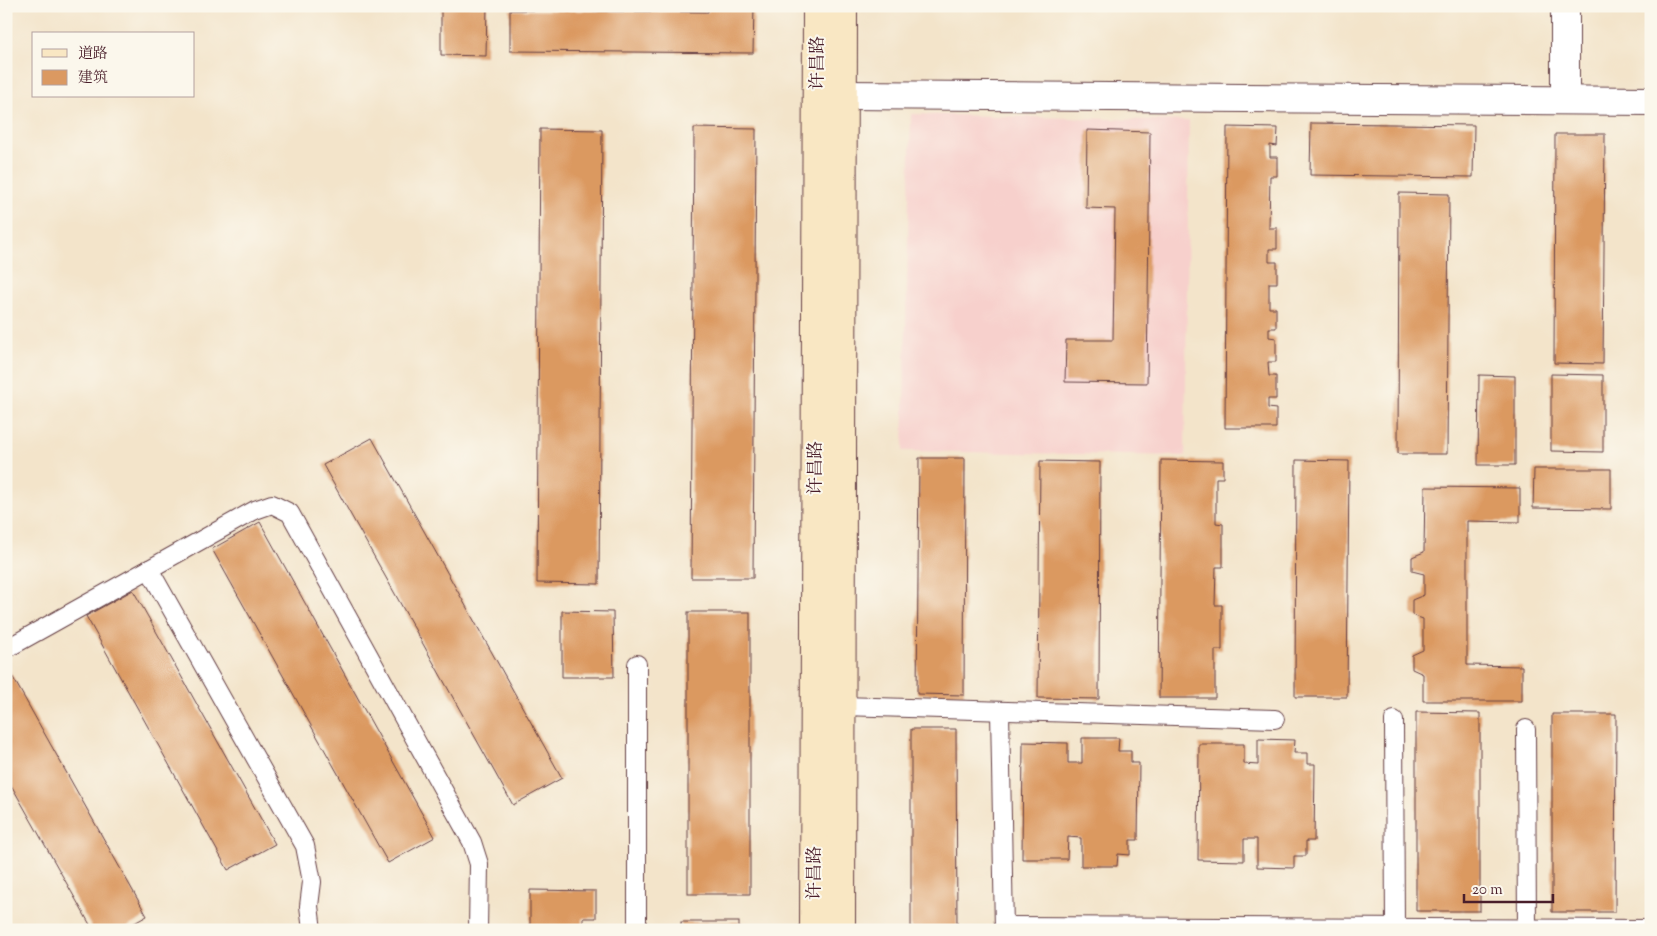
<svg xmlns="http://www.w3.org/2000/svg" width="1657" height="936" font-family="'Sorts Mill Goudy','Noto Serif SC',serif">
<style>
.built{fill:#f7d0cc}
.building{fill:#db9961}
.lines{fill:none;stroke-linecap:round;stroke-linejoin:round}
.lane-casing{stroke:#633d43;stroke-width:20}
.street-casing{stroke:#633d43;stroke-width:30}
.secondary-casing{stroke:#633d43;stroke-width:30}
.lane{stroke:#fff;stroke-width:18}
.street{stroke:#fff;stroke-width:28}
.secondary{stroke:#f9e7c3;stroke-width:28}
.labels{text-anchor:middle;stroke-width:4;stroke-linejoin:round;paint-order:stroke}
.street-label{font-size:18px;fill:#4a1f2b;stroke:#fbf7ec}
</style>
<rect width="100%" height="100%" fill="#fbf7ec"/>
<filter id="ink" filterUnits="userSpaceOnUse"><feTurbulence type="fractalNoise" baseFrequency=".02" numOctaves="2"/><feDisplacementMap in="SourceGraphic" scale="10" xChannelSelector="R" yChannelSelector="G"/><feConvolveMatrix kernelMatrix="1 2 1 2 8 2 1 2 1" color-interpolation-filters="sRGB"/></filter>
<filter id="wash" filterUnits="userSpaceOnUse"><feTurbulence type="fractalNoise" baseFrequency=".0096" numOctaves="4" result="noise"/><feDisplacementMap in="SourceGraphic" scale="20" xChannelSelector="R" yChannelSelector="G"/><feGaussianBlur stdDeviation="1.12" result="paint"/><feColorMatrix in="noise" values="0 0 0 0 0 0 0 0 0 0 0 0 0 0 0 0 0 1.4 0 .05"/><feComposite in="paint" operator="in"/></filter>
<g filter="url(#wash)">
<rect width="100%" height="100%" fill="#f3e4ca"/>
<polygon class="built" points="911,114 1189,121 1185,456 903,451"/>
<g id="blocks">
<g class="building">
<polygon points="441,6 487,6 486,56 441,55"/>
<polygon points="708,6 754,6 753,53 510,51 510,10 708,12"/>
<polygon points="1311,123 1474,125 1473,177 1310,175"/>
<polygon points="1227,127 1278,128 1277,146 1270,145 1270,157 1277,157 1277,176 1270,176 1269,228 1277,228 1277,249 1269,249 1269,262 1277,262 1277,283 1269,283 1269,308 1276,308 1276,328 1269,328 1269,337 1276,338 1276,362 1268,362 1269,376 1276,376 1276,399 1268,399 1268,408 1276,409 1276,428 1225,428"/>
<polygon points="694,128 756,129 753,578 691,578"/>
<polygon points="540,129 602,130 599,584 537,583"/>
<polygon points="1087,130 1150,132 1147,383 1065,382 1066,340 1113,340 1115,209 1086,208"/>
<polygon points="1555,134 1605,134 1603,364 1554,363"/>
<polygon points="1399,193 1449,194 1447,454 1398,454"/>
<polygon points="1551,374 1603,375 1603,452 1551,451"/>
<polygon points="1479,375 1515,376 1515,465 1478,465"/>
<polygon points="372,438 562,778 513,805 323,465"/>
<polygon points="919,458 965,458 964,695 917,694"/>
<polygon points="1161,460 1223,461 1223,478 1216,478 1216,523 1223,524 1223,567 1216,567 1215,605 1222,605 1222,650 1215,650 1215,698 1159,698"/>
<polygon points="1296,460 1349,461 1347,697 1295,697"/>
<polygon points="1040,461 1100,462 1099,699 1038,698"/>
<polygon points="1534,469 1611,469 1611,509 1533,508"/>
<polygon points="1425,487 1520,488 1520,522 1467,521 1467,665 1522,666 1522,701 1423,701 1423,674 1412,669 1412,655 1423,650 1423,619 1412,615 1412,600 1424,595 1424,574 1412,571 1412,557 1424,552"/>
<polygon points="260,522 435,837 388,863 212,549"/>
<polygon points="133,590 275,844 228,870 86,616"/>
<polygon points="562,611 613,612 614,677 562,677"/>
<rect x="688" y="612" width="62" height="282"/>
<polygon points="6,665 147,916 122,930 93,930 6,776"/>
<polygon points="1416,712 1480,713 1480,911 1416,911"/>
<polygon points="1552,714 1616,714 1615,912 1552,912"/>
<polygon points="911,729 956,729 957,930 911,930"/>
<polygon points="1082,738 1119,738 1118,751 1131,751 1131,763 1139,763 1138,840 1130,840 1130,855 1118,854 1117,866 1081,866 1081,838 1068,837 1067,859 1022,859 1023,742 1068,743 1068,763 1082,763"/>
<polygon points="1258,739 1295,740 1294,753 1307,753 1307,764 1315,764 1314,841 1306,841 1306,856 1294,856 1294,868 1257,867 1257,839 1244,839 1244,861 1198,860 1199,744 1244,744 1244,764 1258,765"/>
<polygon points="530,890 596,891 596,918 583,918 583,930 530,930"/>
<rect x="681" y="922" width="58" height="8"/>
</g>
</g>
</g>
<g filter="url(#ink)">
<use href="#blocks" fill-opacity="0" stroke="#633d43" stroke-width="1"/>
<g class="lines">
<defs>
<g id="lane">
<polyline points="149,569 305,846 312,882 309,906 312,930"/>
<polyline points="6,649 255,510 272,504 290,513 472,842 479,864 478,930"/>
<polyline points="637,664 637,930"/>
<polyline points="842,706 1275,719"/>
<polyline points="1000,711 1004,930"/>
<polyline points="1394,720 1395,930"/>
<polyline points="1526,729 1527,930"/>
<polyline points="1004,926 1651,929"/>
</g>
<g id="street">
<polyline points="1565,6 1565,100"/>
<polyline points="843,95 1651,101"/>
</g>
<g id="secondary">
<polyline points="814,930 817,6"/>
<polyline points="841,930 843,6"/>
</g>
</defs>
<use href="#lane" class="lane-casing"/>
<use href="#street" class="street-casing"/>
<use href="#secondary" class="secondary-casing"/>
<use href="#lane" class="lane"/>
<use href="#street" class="street"/>
<use href="#secondary" class="secondary"/>
</g>
</g>
<g class="labels">
<g class="street-label">
<text transform="translate(817 63) rotate(-90)" y="6">许昌路</text>
<text transform="translate(815 468) rotate(-90)" y="6">许昌路</text>
<text transform="translate(814 873) rotate(-90)" y="6">许昌路</text>
</g>
</g>
<rect width="1657" height="936" fill="none" stroke="#fbf7ec" stroke-width="25"/>
<rect x="32" y="32" width="162" height="65" fill="#fbf7ec" stroke="#b4a19f"/>
<rect x="42" y="49" width="25" height="8" fill="#f9e7c3" stroke="#b4a19f"/>
<text x="78" y="58" font-size="15" fill="#4a1f2b">道路</text>
<rect x="42" y="70" width="25" height="15" fill="#db9961" stroke="#b4a19f"/>
<text x="78" y="82" font-size="15" fill="#4a1f2b">建筑</text>
<path d="M1464 894v8h89v-8" fill="none" stroke="#4a1f2b" stroke-width="2.5"/>
<text x="1472" y="894" font-size="15" fill="#4a1f2b" stroke="#fbf7ec" stroke-width="4" paint-order="stroke">20 m</text>
</svg>
